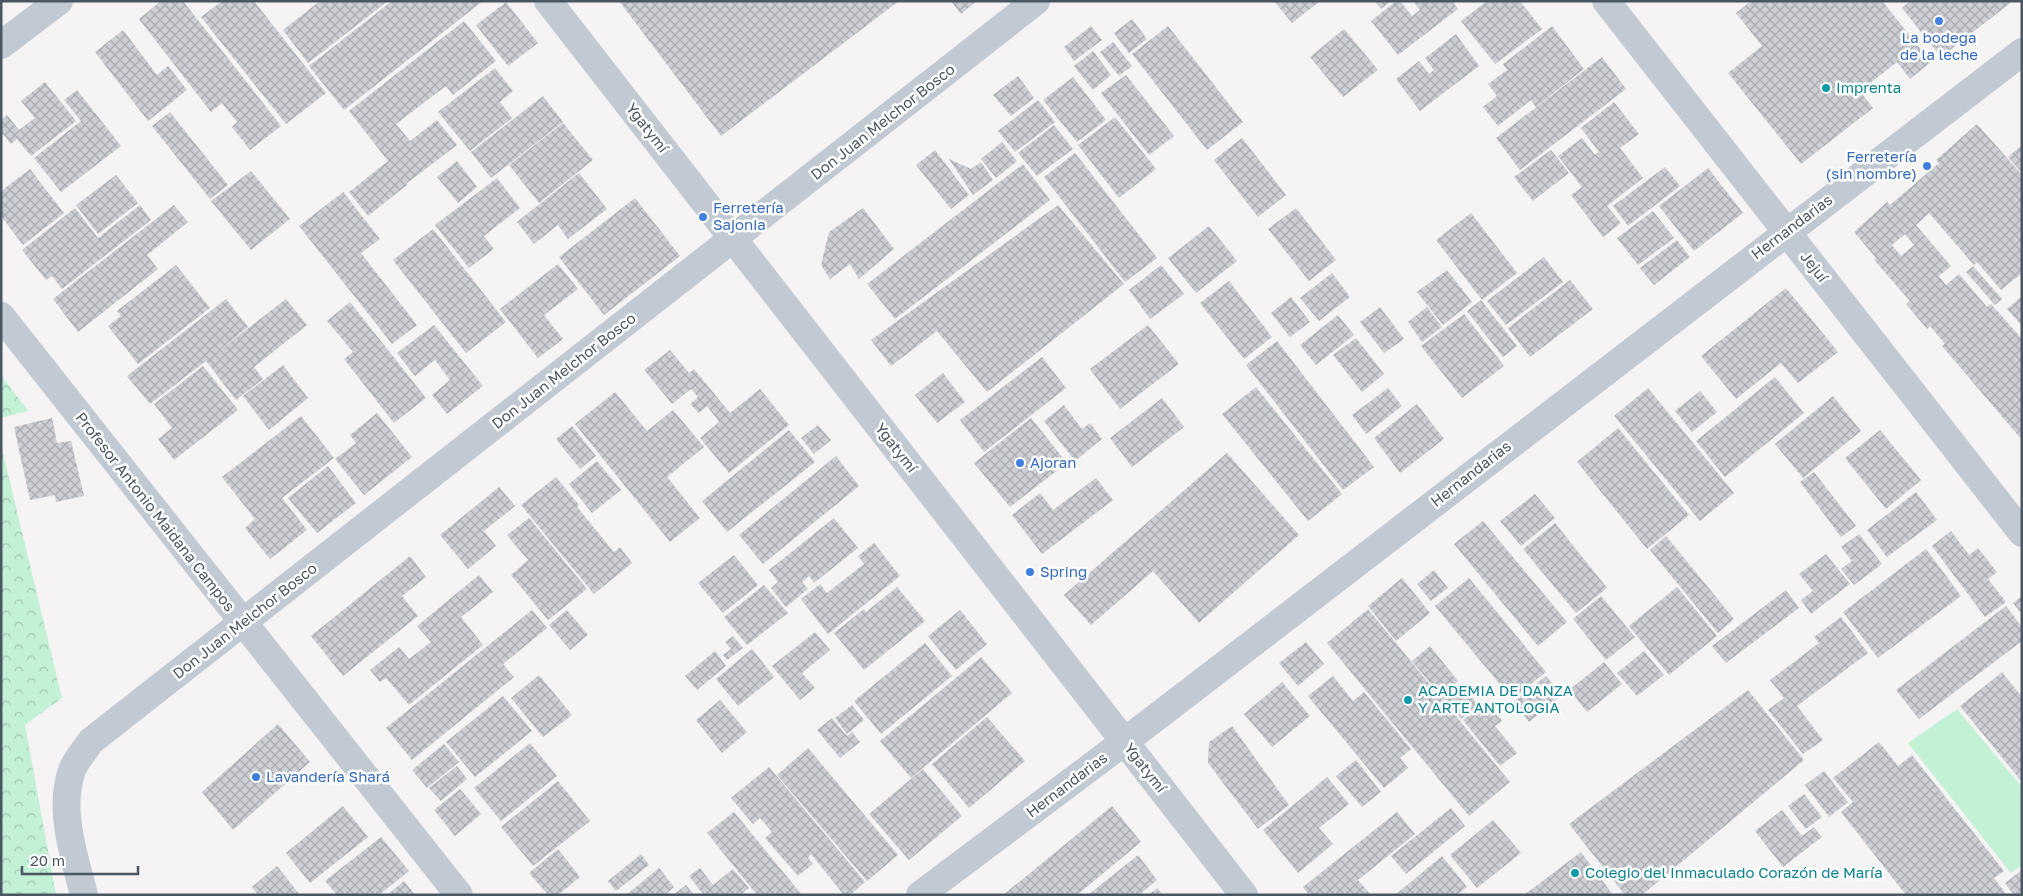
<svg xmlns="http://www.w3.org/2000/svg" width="2023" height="896" font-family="'Golos Text',sans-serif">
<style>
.park{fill:url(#park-crowns)}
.pitch{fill:#c3f1d5}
.building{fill:url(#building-cross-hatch);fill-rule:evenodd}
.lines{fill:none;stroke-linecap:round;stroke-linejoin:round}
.minor{stroke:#c1cad2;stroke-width:28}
.shop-dot{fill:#3f7fe0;stroke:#fff;stroke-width:2}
.culture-dot{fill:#0f9aa8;stroke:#fff;stroke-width:2}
.labels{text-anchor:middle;stroke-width:5;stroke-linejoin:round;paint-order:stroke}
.shop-label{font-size:15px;fill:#366cbe;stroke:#fff;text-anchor:start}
.culture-label{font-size:15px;fill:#0d838f;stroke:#fff;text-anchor:start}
.street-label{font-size:15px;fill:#4a5661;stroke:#fff}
</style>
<defs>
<pattern id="park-crowns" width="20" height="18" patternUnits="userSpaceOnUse" patternTransform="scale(1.25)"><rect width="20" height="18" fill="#c3f1d5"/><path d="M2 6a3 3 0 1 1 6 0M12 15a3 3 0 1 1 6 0" fill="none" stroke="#a0c6b0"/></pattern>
<pattern id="building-cross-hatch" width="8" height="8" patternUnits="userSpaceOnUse" patternTransform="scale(1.25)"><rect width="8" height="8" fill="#cdcfd5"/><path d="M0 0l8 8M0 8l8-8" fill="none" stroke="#a8abb0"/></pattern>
</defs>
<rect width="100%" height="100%" fill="#f5f3f3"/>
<g class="park">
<polygon points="1,375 28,411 1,418"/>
<polygon points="1,445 62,698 25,725 56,895 1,895"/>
</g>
<polygon class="pitch" points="1957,709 2022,787 2022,865 2011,873 1908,743"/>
<g class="building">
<polygon points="161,1 183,1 281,126 250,150 232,127 237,122 222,103 211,112 139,19"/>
<polygon points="222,1 254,1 326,93 286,124 201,17"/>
<polygon points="320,1 388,1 308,63 283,30"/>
<polygon points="392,1 483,1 344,110 309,66"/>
<polygon points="619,1 899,1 721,136"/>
<polygon points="951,1 977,1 961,14"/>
<polygon points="1274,1 1320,1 1292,23"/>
<polygon points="1375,1 1391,1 1381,9"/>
<polygon points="1396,1 1400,1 1412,16 1420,10 1413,1 1452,1 1458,9 1398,55 1371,21"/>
<polygon points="1487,1 1520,1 1542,29 1495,64 1461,21"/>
<polygon points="1751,1 1882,1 1931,62 1910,79 1897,62 1860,91 1873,108 1801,164 1728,73 1762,46 1736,13"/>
<polygon points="1910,1 2013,1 1941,57 1902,8"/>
<polygon points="506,2 538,43 508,66 476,25"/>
<polygon points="1132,19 1147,39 1129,53 1114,33"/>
<polygon points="464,21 496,61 453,95 446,86 396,124 410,141 437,120 457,145 406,184 401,178 407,185 368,216 349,192 388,161 349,111"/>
<polygon points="1091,26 1102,40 1074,61 1064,47"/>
<polygon points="1168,26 1243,122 1207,150 1132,54"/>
<polygon points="1552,26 1584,69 1536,107 1531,100 1498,126 1483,107 1497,96 1488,84 1507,70 1503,64"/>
<polygon points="1344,29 1378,70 1343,97 1310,57"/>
<polygon points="123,30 157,75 168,66 187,90 148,121 95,52"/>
<polygon points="1456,34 1479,66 1420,111 1396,79 1419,61 1429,74 1434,70 1425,58"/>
<polygon points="1113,42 1132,66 1119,76 1100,52"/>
<polygon points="1093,51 1111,75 1093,90 1074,66"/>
<polygon points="1602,57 1626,89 1520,170 1496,138"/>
<polygon points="495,68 513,91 500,102 512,118 470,151 438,112"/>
<polygon points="1126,75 1174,136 1149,155 1101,93"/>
<polygon points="1018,76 1034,98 1011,116 993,95"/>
<polygon points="1073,77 1106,120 1077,142 1043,100"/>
<polygon points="45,82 76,121 31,156 17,139 11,144 1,132 1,120 7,115 19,130 35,118 21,101"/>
<polygon points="77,90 121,146 61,192 34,158 81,121 64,100"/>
<polygon points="543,96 563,122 491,178 471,152"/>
<polygon points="1038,100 1055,122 1015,152 998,131"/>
<polygon points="1614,102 1639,134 1620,148 1643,178 1607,206 1621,223 1603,237 1571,195 1582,187 1558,156 1582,138 1595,155 1599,152 1581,128"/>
<polygon points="170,112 228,185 210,199 152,126"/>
<polygon points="1115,117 1156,169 1119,198 1078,145"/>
<polygon points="563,123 593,160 539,203 509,165"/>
<path d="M1977 124 2022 175V273L2001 290 1977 262 1974 265 1929 213 1916 225 1951 266 1939 276 1946 285 1959 274 1987 307 1991 304 2022 339V440L1942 346 1945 344 1930 326 1927 329 1906 304 1910 301 1874 260 1876 258 1854 232 1887 202 1890 205 1939 163 1936 160ZM1905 234 1914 245 1901 256 1892 245Z"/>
<polygon points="1054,125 1073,149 1037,176 1018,153"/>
<polygon points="1242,138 1286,195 1258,217 1214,160"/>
<polygon points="1002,142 1017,161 996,178 981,159"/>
<polygon points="2022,145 2022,173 2008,157"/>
<polygon points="935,150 969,195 951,209 916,165"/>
<polygon points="1551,150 1569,173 1533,201 1514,177"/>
<polygon points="1075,153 1157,258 1125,282 1044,177"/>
<polygon points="949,159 971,169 981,162 993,180 973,195"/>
<polygon points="457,161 477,187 458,203 437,177"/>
<polygon points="1023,164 1050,200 895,319 867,284"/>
<polygon points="1665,167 1680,186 1628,226 1613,206"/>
<polygon points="1708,168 1743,213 1694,251 1659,206"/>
<polygon points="30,169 64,213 23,245 1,216 1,191"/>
<polygon points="251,171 290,219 251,250 211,201"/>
<polygon points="579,173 607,209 568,239 558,225 534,244 517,222"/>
<polygon points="116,175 138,203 98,234 76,205"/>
<polygon points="497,178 520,208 484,236 494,249 469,268 435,225"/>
<polygon points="343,192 380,239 361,253 417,325 392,344 299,226"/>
<polygon points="635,198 680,256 604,315 559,257"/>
<polygon points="140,205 151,220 62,289 52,276 46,280 22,250 75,208 98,238"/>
<polygon points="174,205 188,222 147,255 158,269 78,332 53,299"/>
<polygon points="1058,205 1124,284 987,392 937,331 891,366 871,340"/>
<polygon points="863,208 894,249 859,279 850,264 830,279 821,265 829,232"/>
<polygon points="1296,208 1336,260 1309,281 1268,229"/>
<polygon points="1653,211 1674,238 1638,265 1617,238"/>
<polygon points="1471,213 1517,273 1482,300 1436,240"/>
<polygon points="1209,226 1237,261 1196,293 1168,258"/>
<polygon points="433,229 506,322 466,353 393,260"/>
<polygon points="1677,240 1690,257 1654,285 1640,268"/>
<polygon points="1544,257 1563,282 1506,325 1487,301"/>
<polygon points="558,264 578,289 544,315 563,339 538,358 500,309"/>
<polygon points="176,265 210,308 138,364 108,326 121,316 117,311"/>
<polygon points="1161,265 1184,294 1150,319 1129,290"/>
<polygon points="1973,266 2002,299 1995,305 1966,272"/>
<polygon points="1447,270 1472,302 1443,325 1417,292"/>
<polygon points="1332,273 1350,297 1319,321 1300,298"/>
<polygon points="1570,280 1593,309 1530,357 1508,328"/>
<polygon points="1229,281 1272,337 1244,359 1200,303"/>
<polygon points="1786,288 1838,352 1798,383 1781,363 1736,399 1701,356"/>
<polygon points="2022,296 2022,326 2007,309"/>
<polygon points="1291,297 1310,322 1290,337 1271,313"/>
<polygon points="226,299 248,327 215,354 286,299 307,325 254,367 263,379 236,400 206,361 150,404 127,376"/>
<polygon points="1481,300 1517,346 1503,357 1467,311"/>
<polygon points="350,302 426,398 394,423 344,359 353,352 327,321"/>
<polygon points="1380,307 1404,339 1384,353 1360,322"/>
<polygon points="1427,307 1442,327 1422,342 1408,322"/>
<polygon points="1464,314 1504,366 1462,398 1421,346"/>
<polygon points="1338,315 1354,335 1316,365 1300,345"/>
<polygon points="434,325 483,386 447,414 432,395 450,380 435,360 415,376 397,353"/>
<polygon points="1148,325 1179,364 1120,409 1090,369"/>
<polygon points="1356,338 1384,374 1362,392 1333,355"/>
<polygon points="1277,341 1374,467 1343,490 1246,365"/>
<polygon points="670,350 689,373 694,369 730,413 760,389 789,425 729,473 700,438 719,422 707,406 699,413 690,404 698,397 691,389 672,404 644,370"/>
<polygon points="1042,357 1066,388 984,452 960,420"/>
<polygon points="283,365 308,398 269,430 243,396"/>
<polygon points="203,366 238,410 174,460 158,439 172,428 154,404"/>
<polygon points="943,373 965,402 937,423 915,395"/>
<polygon points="1775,377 1804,413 1725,477 1696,441"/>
<polygon points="1256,387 1342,494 1308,521 1222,414"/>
<polygon points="1388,388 1402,406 1366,434 1352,415"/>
<polygon points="1648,388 1734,493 1700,521 1614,416"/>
<polygon points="1700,391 1717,412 1692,432 1675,411"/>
<polygon points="615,392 647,431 673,410 704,447 667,477 700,518 670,542 575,424"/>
<polygon points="1833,396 1861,431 1803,478 1775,444"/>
<polygon points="1162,398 1184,427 1132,467 1110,438"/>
<polygon points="1417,404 1444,439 1400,473 1374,438"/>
<polygon points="1064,405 1082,429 1090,423 1102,439 1075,461 1044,421"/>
<polygon points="377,413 412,457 364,495 335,459 356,443 350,435"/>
<polygon points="301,416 334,458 282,498 307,530 270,559 245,528 255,519 222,477"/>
<polygon points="52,418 57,443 71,441 84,496 56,502 55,495 30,500 14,427"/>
<polygon points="1031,418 1067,463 1010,507 974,463"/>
<polygon points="818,425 831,440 814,454 801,438"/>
<polygon points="572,426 596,456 580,469 556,439"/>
<polygon points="1618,428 1689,515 1647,549 1577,462"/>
<polygon points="789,430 815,462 727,532 702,501"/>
<polygon points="1880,430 1921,480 1886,509 1845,458"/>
<polygon points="1227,453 1299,535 1199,623 1153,571 1091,625 1064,595"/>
<polygon points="836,456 859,486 763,564 739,535"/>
<polygon points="597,461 621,490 592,513 569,484"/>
<polygon points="328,466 356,503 317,533 288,498"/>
<polygon points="1814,472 1856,526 1841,537 1800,482"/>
<polygon points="556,477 579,505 577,507 614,552 620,547 632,563 594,594 521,505"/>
<polygon points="1096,478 1113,500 1042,554 1012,515 1040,493 1053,510"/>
<polygon points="499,487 515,506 484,531 496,546 468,569 440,535"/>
<polygon points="1916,492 1937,520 1887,557 1867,530"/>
<polygon points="1535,494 1555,518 1521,546 1500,521"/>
<polygon points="529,518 587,589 548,620 511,575 528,560 507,535"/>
<polygon points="834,518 858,548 814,583 809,576 802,582 808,589 786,607 771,588 778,582 769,570"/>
<polygon points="1483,521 1567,622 1538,646 1454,544"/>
<polygon points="1555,523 1607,588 1576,613 1523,549"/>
<polygon points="1951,531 1969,555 1978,548 1997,572 1988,579 2006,602 1985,617 1932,546"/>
<polygon points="1859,534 1882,564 1854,585 1841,569 1852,561 1841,547"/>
<polygon points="1666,536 1734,619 1718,633 1650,550"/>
<polygon points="874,543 900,576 828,634 801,599 820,584 827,593 864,564 858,556"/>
<polygon points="1926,549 1961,596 1878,658 1843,612"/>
<polygon points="1826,554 1850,584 1811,614 1801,600 1813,591 1799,574"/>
<polygon points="734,555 758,585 723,613 698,583"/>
<polygon points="410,556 426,577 402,596 418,616 343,676 311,636"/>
<polygon points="1434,570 1448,588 1431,601 1417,584"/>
<polygon points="479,575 493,592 461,617 483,645 409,705 386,678 380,682 370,670 399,647 409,659 431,642 417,626"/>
<polygon points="1402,578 1430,613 1396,641 1368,606"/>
<polygon points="1469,578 1546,672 1512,699 1435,606"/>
<polygon points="764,585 788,613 747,645 724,617"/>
<polygon points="897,587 925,621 864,670 834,633 864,609 866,612"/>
<polygon points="1677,587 1717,636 1669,675 1629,626"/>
<polygon points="1786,590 1799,608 1726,663 1712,646"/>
<polygon points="1601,596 1635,637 1606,660 1573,619"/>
<polygon points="2022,596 2022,614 2013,603"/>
<polygon points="2006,606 2022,627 2022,641 1919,719 1896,690"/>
<polygon points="1368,609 1510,782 1469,816 1327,643"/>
<polygon points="532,610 547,628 503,664 514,677 412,760 386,728"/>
<polygon points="567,610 588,635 570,650 549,625"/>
<polygon points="960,610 987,644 956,670 928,636"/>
<polygon points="1841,617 1868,653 1797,706 1823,740 1803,754 1768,710 1784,698 1770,680 1819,643 1814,637"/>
<polygon points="815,632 830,650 802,673 815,688 800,700 772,666"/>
<polygon points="733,636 743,648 727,660 723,655 731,649 725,642"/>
<polygon points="1306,642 1324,664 1298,686 1279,663"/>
<polygon points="925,643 952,676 881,734 854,701"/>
<polygon points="1430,646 1458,681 1441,696 1412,661"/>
<polygon points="752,649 774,677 738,706 716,679"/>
<polygon points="715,651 726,666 697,690 685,676"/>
<polygon points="1644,651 1664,675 1637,696 1617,673"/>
<polygon points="981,657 1012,693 911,778 880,741"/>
<polygon points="1604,662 1622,684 1587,712 1569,690"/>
<polygon points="2002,672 2022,697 2022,782 1960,706"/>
<polygon points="539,675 572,715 543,737 511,698"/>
<polygon points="1333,676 1353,701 1364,692 1411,749 1400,758 1408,768 1384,788 1308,696"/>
<polygon points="1546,676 1562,695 1529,722 1513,702"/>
<polygon points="1282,682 1310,716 1272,747 1244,714"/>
<polygon points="1461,683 1478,705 1461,719 1442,698"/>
<polygon points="1748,690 1804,760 1642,895 1625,895 1569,824"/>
<polygon points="503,696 532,731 475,777 446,742"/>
<polygon points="720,700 747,732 722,753 696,720"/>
<polygon points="1486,702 1502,721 1495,726 1517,753 1500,766 1463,720"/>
<polygon points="852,705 864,720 847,734 835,718"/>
<polygon points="987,717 1025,761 969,808 932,764"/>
<polygon points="832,718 847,736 852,732 860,742 840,758 817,730"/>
<polygon points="278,724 310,762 233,830 202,792"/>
<polygon points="1232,726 1289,805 1258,829 1208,763 1209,742"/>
<polygon points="1879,742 1898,766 1912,755 2004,871 1994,878 2007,895 1906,895 1841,812 1853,802 1833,778"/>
<polygon points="530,743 557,776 501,821 474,788"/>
<polygon points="444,744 459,762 427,788 412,770"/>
<polygon points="808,748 898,855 867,881 777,775"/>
<polygon points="1356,760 1381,792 1362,807 1336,776"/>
<polygon points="457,766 467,779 441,801 429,788"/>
<polygon points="769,767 865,882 850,895 844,895 811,854 808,858 813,864 798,876 765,838 772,832 760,818 753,824 731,798"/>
<polygon points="923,769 962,816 909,860 869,814"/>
<polygon points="1824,771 1848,802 1829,817 1805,785"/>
<polygon points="1327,777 1349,804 1319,828 1333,844 1298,873 1263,830"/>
<polygon points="558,781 590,821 533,866 501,827"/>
<polygon points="460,789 481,814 455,836 434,810"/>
<polygon points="1804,794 1822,817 1806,829 1788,806"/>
<polygon points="343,806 368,837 310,883 286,853"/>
<polygon points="1112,806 1141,842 1077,895 1003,895"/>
<polygon points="1451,808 1465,826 1406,874 1391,856"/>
<polygon points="1782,810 1802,836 1814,827 1822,837 1783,867 1755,831"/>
<polygon points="734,812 802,895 757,895 707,833"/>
<polygon points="1397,812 1415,834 1358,880 1371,895 1309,895 1303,887"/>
<polygon points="1493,820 1521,853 1477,888 1450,855"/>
<polygon points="381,837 409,871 379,895 337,895 325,881"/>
<polygon points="558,849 580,877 558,895 548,895 529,873"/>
<polygon points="1581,852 1613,895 1524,895"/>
<polygon points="641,854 649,865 616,891 608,881"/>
<polygon points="1138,855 1157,880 1139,895 1088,895"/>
<polygon points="1442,856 1467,887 1457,895 1395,895"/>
<polygon points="277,866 300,895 258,895 252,887"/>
<polygon points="659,868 674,887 665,895 626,895"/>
<polygon points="700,868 713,885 733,869 749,888 741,895 704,895 689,876"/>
<polygon points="2022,870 2022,895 2014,895 2005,883"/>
<polygon points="404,881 415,895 387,895"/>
<polygon points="686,885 694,895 673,895"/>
<polygon points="1157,888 1163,895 1148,895"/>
</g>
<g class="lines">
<g class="minor">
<polyline points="548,1 1244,895"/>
<polyline points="1606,1 2022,533"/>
<polyline points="1,45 59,1"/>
<polyline points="1,316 459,895"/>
<path d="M84 895C74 855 58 810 72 770 76 760 85 750 91 741L1036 1"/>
<polyline points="920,895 1124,742 2022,52"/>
</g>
</g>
<g class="shop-dot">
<circle cx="1939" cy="21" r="5"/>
<circle cx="1927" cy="166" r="5"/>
<circle cx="703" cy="217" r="5"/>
<circle cx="1020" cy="463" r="5"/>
<circle cx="1030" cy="572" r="5"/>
<circle cx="256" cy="777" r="5"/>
</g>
<g class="culture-dot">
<circle cx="1826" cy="88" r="5"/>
<circle cx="1408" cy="700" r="5"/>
<circle cx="1575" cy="873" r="5"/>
</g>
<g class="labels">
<g class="shop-label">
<text x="1939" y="43" text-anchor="middle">La bodega<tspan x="1939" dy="17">de la leche</tspan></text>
<text x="1917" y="162" text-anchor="end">Ferretería<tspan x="1917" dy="17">(sin nombre)</tspan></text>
<text x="713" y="213">Ferretería<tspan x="713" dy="17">Sajonia</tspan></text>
<text x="1030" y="468">Ajoran</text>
<text x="1040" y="577">Spring</text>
<text x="266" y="782">Lavandería Shará</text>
</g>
<g class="culture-label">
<text x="1836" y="93">Imprenta</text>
<text x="1418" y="696">ACADEMIA DE DANZA<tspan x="1418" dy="17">Y ARTE ANTOLOGIA</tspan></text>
<text x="1585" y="878">Colegio del Inmaculado Corazón de María</text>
</g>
<g class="street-label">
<text transform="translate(883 122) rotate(-38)" y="5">Don Juan Melchor Bosco</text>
<text transform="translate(647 128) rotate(52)" y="5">Ygatymí</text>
<text transform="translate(1792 227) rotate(-37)" y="5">Hernandarias</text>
<text transform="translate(1814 267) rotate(52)" y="5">Jejuí</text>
<text transform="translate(564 371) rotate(-38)" y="5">Don Juan Melchor Bosco</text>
<text transform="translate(896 448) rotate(52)" y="5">Ygatymí</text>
<text transform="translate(1471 474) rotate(-38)" y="5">Hernandarias</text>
<text transform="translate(155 512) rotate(52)" y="5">Profesor Antonio Maidana Campos</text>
<text transform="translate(245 621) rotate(-38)" y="5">Don Juan Melchor Bosco</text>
<text transform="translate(1145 768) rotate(52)" y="5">Ygatymí</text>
<text transform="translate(1067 785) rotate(-37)" y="5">Hernandarias</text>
</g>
</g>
<rect width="2023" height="896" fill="none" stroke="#4a5661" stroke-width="5"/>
<path d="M22 866v8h116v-8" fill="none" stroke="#4a5661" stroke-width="2.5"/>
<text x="30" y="866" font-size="15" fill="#4a5661" stroke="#ffffff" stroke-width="4" paint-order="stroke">20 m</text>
</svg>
